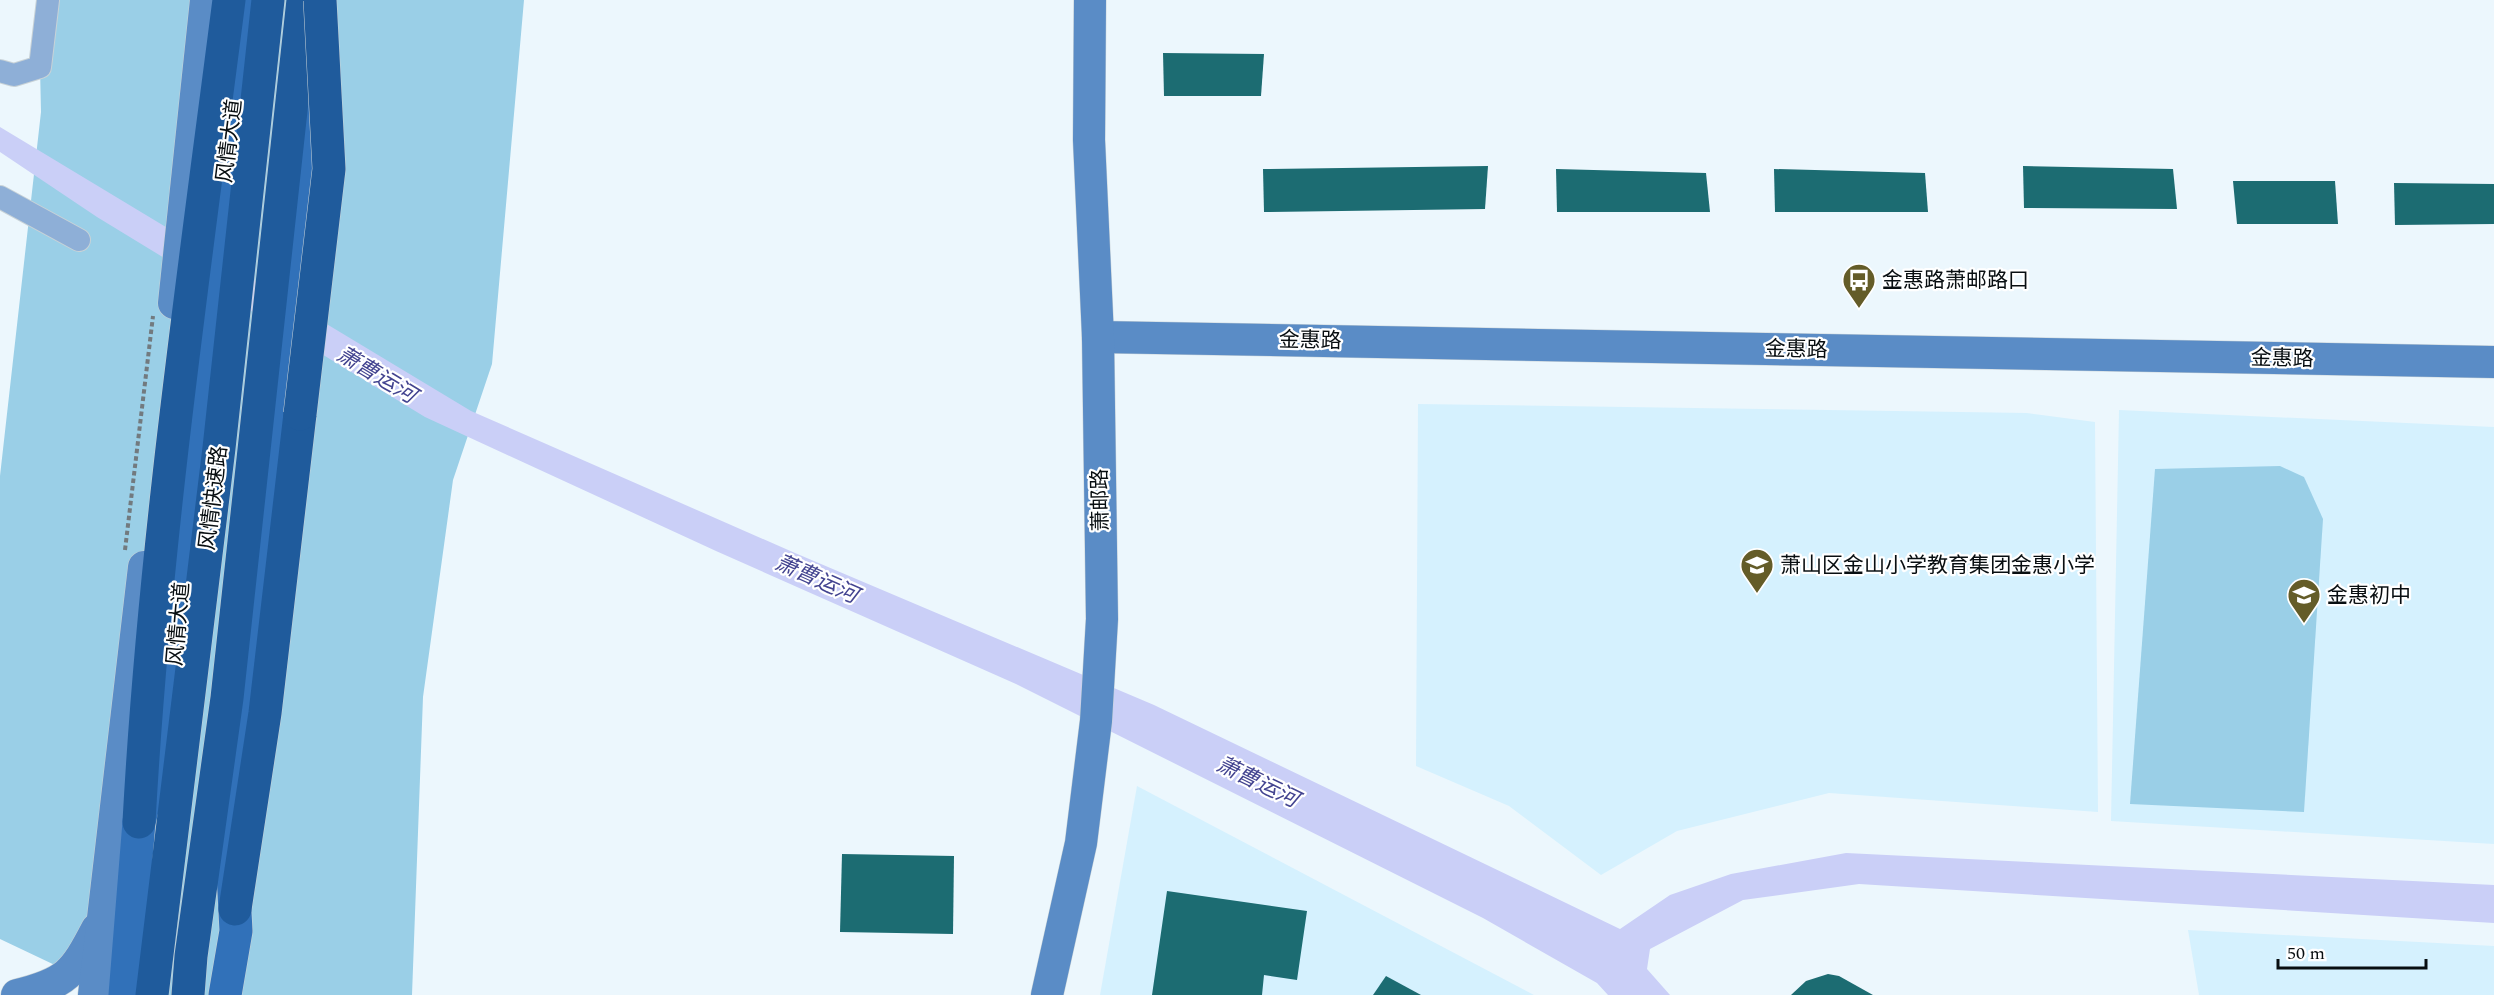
<svg xmlns="http://www.w3.org/2000/svg" width="2494" height="995" font-family="Spectral,'Noto Sans SC',serif">
<style>
.built{fill:#d5f1fe}
.green{fill:#9acfe7}
.water{fill:#cacff7}
.building{fill:#1c6c72}
.lines{fill:none;stroke-linecap:round;stroke-linejoin:round}
.street-casing{stroke:#c8d2d7;stroke-width:24}
.secondary-casing{stroke:#c8d2d7;stroke-width:33}
.primary-casing{stroke:#c8d2d7;stroke-width:34}
.highway-casing{stroke:#c8d2d7;stroke-width:34}
.path{stroke:#727a7f;stroke-width:4;stroke-dasharray:4.5 3;stroke-linecap:butt}
.street{stroke:#8eafd7;stroke-width:22}
.secondary{stroke:#5a8cc6;stroke-width:32}
.primary{stroke:#3171b9;stroke-width:33}
.highway{stroke:#1f5b9c;stroke-width:33}
.highway-bridge-casing{stroke:#c8d2d7;stroke-width:34;stroke-linecap:butt}
.highway-bridge{stroke:#1f5b9c;stroke-width:33}
.labels{text-anchor:middle;stroke-width:4.5;stroke-linejoin:round;paint-order:stroke}
.street-label{font-size:21px;fill:#080e11;stroke:#fff}
.poi-label{font-size:21px;fill:#080e11;stroke:#fff;text-anchor:start}
.water-label{font-size:22px;font-style:italic;fill:#434490;stroke:#fff}
</style>
<rect width="100%" height="100%" fill="#ecf7fd"/>
<g class="built">
<polygon points="1418,404 2027,413 2095,422 2098,812 1829,793 1677,831 1601,875 1509,806 1416,766"/>
<polygon points="2119,410 2494,427 2494,844 2111,821"/>
<polygon points="1137,786 1534,995 1100,995"/>
<polygon points="2188,930 2494,946 2494,995 2199,995"/>
</g>
<g class="green">
<polygon points="48,0 524,0 492,364 453,480 423,697 412,995 118,995 0,939 0,476 41,112 40,67"/>
<polygon points="2280,466 2304,477 2323,519 2304,812 2130,804 2155,469"/>
</g>
<polygon class="water" points="0,127 471,411 795,553 1154,705 1620,929 1670,895 1731,874 1846,853 2494,885 2494,923 1859,884 1743,900 1650,949 1647,969 1670,995 1608,995 1597,983 1483,918 1016,684 716,551 425,417 97,217 0,152"/>
<g class="building">
<polygon points="1163,53 1264,54 1261,96 1164,96"/>
<polygon points="1488,166 1485,209 1264,212 1263,169"/>
<polygon points="2023,166 2173,169 2177,209 2024,208"/>
<polygon points="1556,169 1706,173 1710,212 1557,212"/>
<polygon points="1774,169 1925,173 1928,212 1775,212"/>
<polygon points="2233,181 2335,181 2338,224 2237,224"/>
<polygon points="2394,183 2494,184 2494,224 2395,225"/>
<polygon points="842,854 954,856 953,934 840,932"/>
<polygon points="1167,891 1307,911 1297,980 1264,975 1262,995 1152,995"/>
<polygon points="1828,974 1839,976 1873,995 1791,995 1806,981"/>
<polygon points="1386,976 1421,995 1373,995"/>
</g>
<g class="lines">
<defs>
<g id="street">
<polyline points="0,71 14,75 40,67 48,0"/>
<polyline points="0,197 79,240"/>
</g>
<g id="secondary">
<polyline points="174,303 206,0"/>
<polyline points="1098,337 2494,362"/>
<path d="M17 995C67 983 74 973 97 929"/>
<polyline points="94,995 144,567"/>
<polyline points="1047,995 1081,843 1096,721 1102,619 1098,337 1089,140 1090,0"/>
</g>
<g id="primary">
<polyline points="125,995 139,822 172,687 190,479 246,0"/>
<polyline points="225,995 236,931 230,817 280,398 291,273 306,171 313,76"/>
</g>
<g id="highway">
<path d="M139 822C154 547 194 273 229 0"/>
<polyline points="235,909 265,713 300,414"/>
<polyline points="152,995 219,448 268,0"/>
<polyline points="188,995 191,956 227,698 303,0"/>
</g>
</defs>
<use href="#street" class="street-casing"/>
<use href="#secondary" class="secondary-casing"/>
<use href="#primary" class="primary-casing"/>
<use href="#highway" class="highway-casing"/>
<polyline class="path" points="125,550 153,316"/>
<use href="#street" class="street"/>
<use href="#secondary" class="secondary"/>
<use href="#primary" class="primary"/>
<use href="#highway" class="highway"/>
<defs>
<polyline id="highway-bridge" points="300,414 329,169 320,0"/>
</defs>
<use href="#highway-bridge" class="highway-bridge-casing"/>
<use href="#highway-bridge" class="highway-bridge"/>
</g>
<defs>
<symbol id="bus-pin" viewBox="-11 -11 22 30"><path d="M0 17L-7.5 6A9.5 9.5 0 1 1 7.5 6Z" fill="#645c28" stroke="#fff"/><path d="M-5-6H5V4H4V6H2V4H-2V6H-4V4H-5ZM-3.5-4V0h7V-4ZM-3.5 1.2v1.5H-2V1.2ZM2 1.2v1.5H3.5V1.2Z" fill="#fff"/></symbol>
<symbol id="school-pin" viewBox="-11 -11 22 30"><path d="M0 17L-7.5 6A9.5 9.5 0 1 1 7.5 6Z" fill="#645c28" stroke="#fff"/><path d="M0-5L7-2L0 1L-7-2ZM-4 1L0 2.5L4 1V4Q0 6-4 4Z" fill="#fff"/></symbol>
</defs>
<g fill-rule="evenodd">
<use href="#bus-pin" x="1840" y="261" width="38" height="52"/>
<use href="#school-pin" x="1738" y="546" width="38" height="52"/>
<use href="#school-pin" x="2285" y="576" width="38" height="52"/>
</g>
<g class="labels">
<g class="street-label">
<text transform="translate(229 141) rotate(-83)" y="7">风情大道</text>
<text transform="translate(1310 340) rotate(1)" y="7">金惠路</text>
<text transform="translate(1796 349) rotate(1)" y="7">金惠路</text>
<text transform="translate(2282 358) rotate(1)" y="7">金惠路</text>
<text transform="translate(213 498) rotate(-83)" y="7">风情快速路</text>
<text transform="translate(1100 500) rotate(-91)" y="7">萧邮路</text>
<text transform="translate(178 624) rotate(-85)" y="7">风情大道</text>
</g>
<g class="poi-label">
<text x="1882" y="287">金惠路萧邮路口</text>
<text x="1780" y="572">萧山区金山小学教育集团金惠小学</text>
<text x="2327" y="602">金惠初中</text>
</g>
<g class="water-label">
<text transform="translate(377 374) rotate(31)" y="8">萧曹运河</text>
<text transform="translate(817 578) rotate(24)" y="8">萧曹运河</text>
<text transform="translate(1258 781) rotate(26)" y="8">萧曹运河</text>
</g>
</g>
<path d="M2278 959v9h148v-9" fill="none" stroke="#080e11" stroke-width="3"/>
<text x="2287" y="959" font-size="18" fill="#080e11" stroke="#ffffff" stroke-width="4.5" paint-order="stroke">50 m</text>
</svg>
